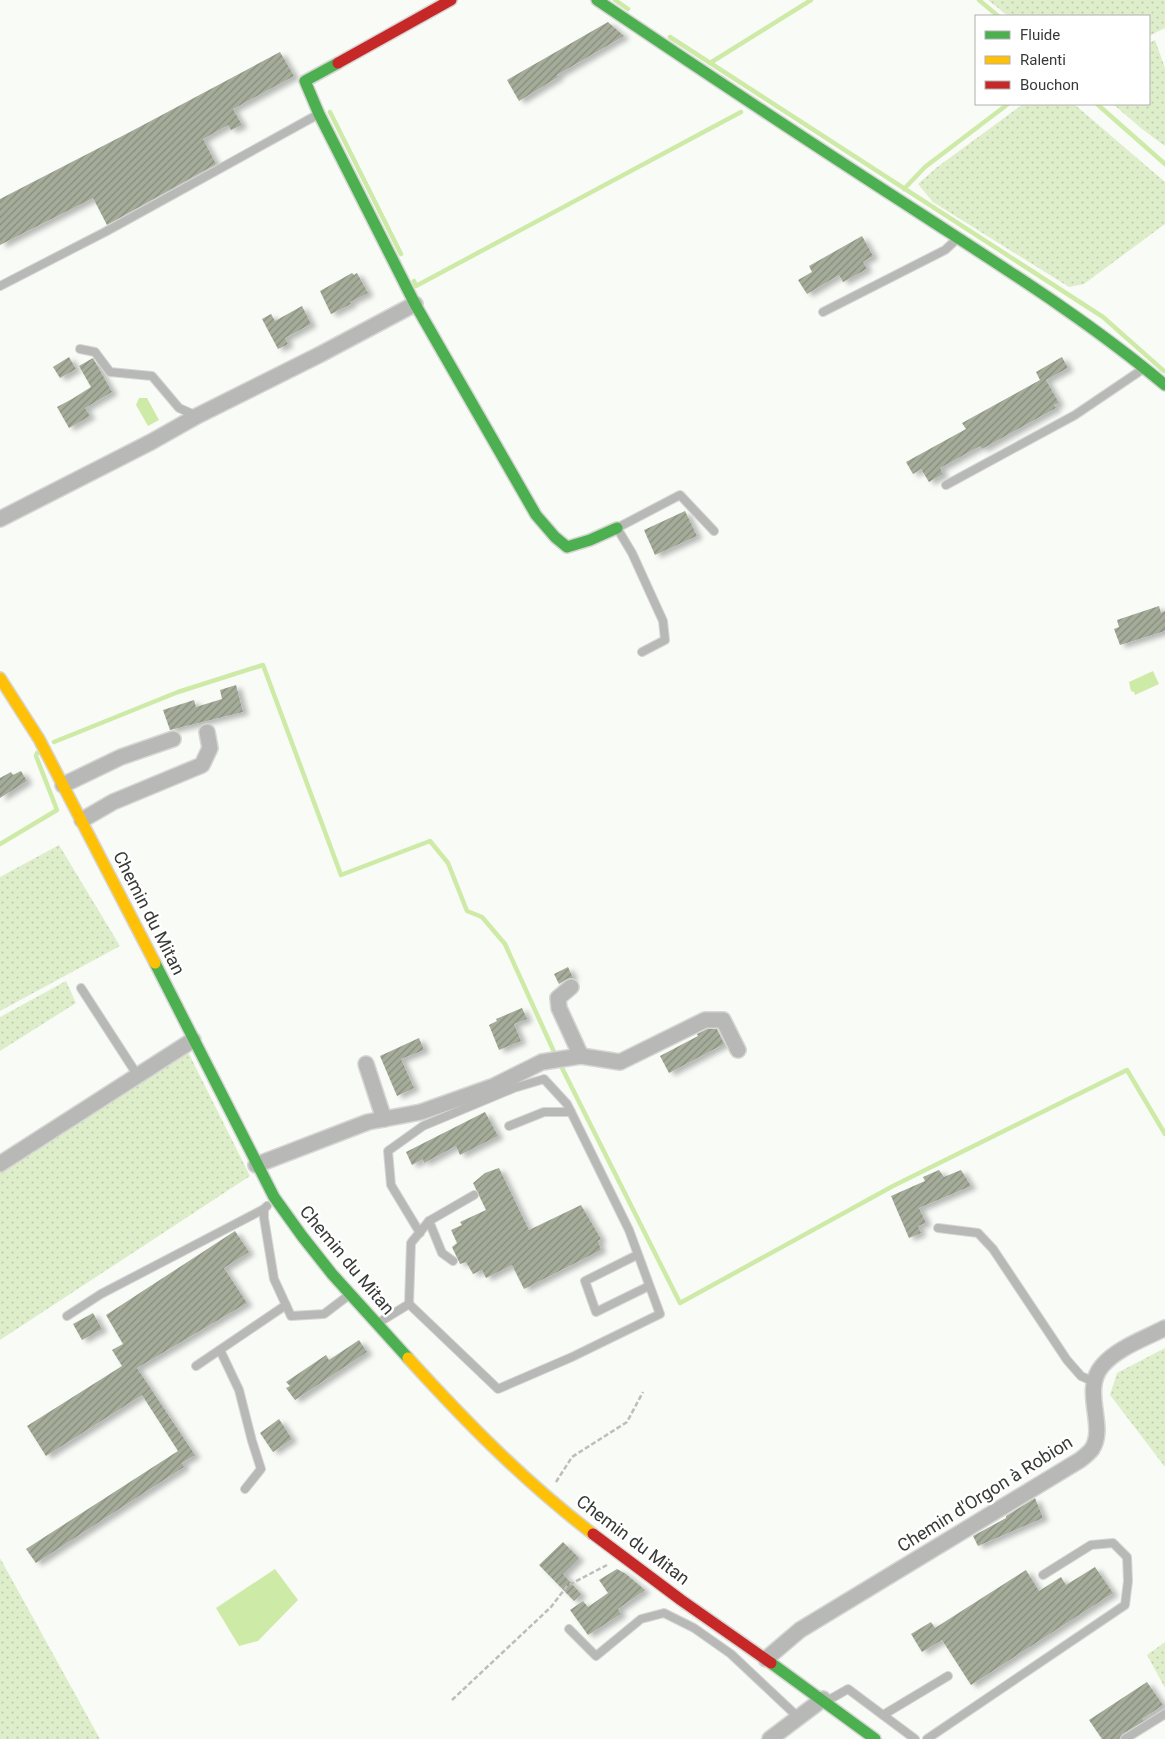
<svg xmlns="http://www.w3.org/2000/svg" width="1165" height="1739" font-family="Roboto,sans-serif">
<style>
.grass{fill:url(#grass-dots)}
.water{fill:#ceeaa7}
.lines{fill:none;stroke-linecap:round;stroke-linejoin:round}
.stream{stroke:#ceeaa7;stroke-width:4.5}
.building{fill:url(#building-hatch);filter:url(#shadow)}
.lane-casing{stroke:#d6d7d5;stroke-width:10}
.street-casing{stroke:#d6d7d5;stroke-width:18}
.fast-casing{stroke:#d6d7d5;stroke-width:14}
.slow-casing{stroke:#d6d7d5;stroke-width:14}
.jam-casing{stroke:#d6d7d5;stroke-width:14}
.path{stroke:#bdbdbb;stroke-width:2.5;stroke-dasharray:5 2.5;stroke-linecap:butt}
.lane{stroke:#b8b8b6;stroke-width:8}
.street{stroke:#b8b8b6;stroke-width:15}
.fast{stroke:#4caf50;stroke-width:11}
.slow{stroke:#ffc107;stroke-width:11}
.jam{stroke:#c62828;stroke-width:11}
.labels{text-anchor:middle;stroke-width:5;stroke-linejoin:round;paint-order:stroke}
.street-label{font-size:18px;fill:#383a37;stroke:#fff}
</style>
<defs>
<pattern id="grass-dots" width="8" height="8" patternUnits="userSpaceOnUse" patternTransform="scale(1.25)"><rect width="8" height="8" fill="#deeeca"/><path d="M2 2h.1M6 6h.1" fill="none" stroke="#bfcdae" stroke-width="1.8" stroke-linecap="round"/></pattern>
<pattern id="building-hatch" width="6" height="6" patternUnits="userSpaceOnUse" patternTransform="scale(1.25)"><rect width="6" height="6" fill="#a5ac99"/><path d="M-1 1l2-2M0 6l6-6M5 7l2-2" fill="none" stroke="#878d7e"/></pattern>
<filter id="shadow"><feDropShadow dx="5.5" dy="3" stdDeviation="2.5" flood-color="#0004"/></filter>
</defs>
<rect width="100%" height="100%" fill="#f9fbf7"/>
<g class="grass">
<polygon points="988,0 1165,0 1165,28 1149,36 1149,16 1008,16"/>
<polygon points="1155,40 1165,68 1165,146 1142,129 1113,104 1149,104 1149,43"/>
<polygon points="1023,104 1074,104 1165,182 1165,224 1084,284 1069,287 933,202 918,184 936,168"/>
<polygon points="59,845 120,946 0,1011 0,877"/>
<polygon points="66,981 76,1003 0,1051 0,1017"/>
<polygon points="187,1050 250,1176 0,1340 0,1170"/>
<polygon points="1165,1348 1165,1467 1110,1395 1117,1373"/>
<polygon points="0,1558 100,1739 0,1739"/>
<polygon points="1165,1642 1165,1688 1147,1655"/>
</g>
<g class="water">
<polygon points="139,398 147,398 159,420 148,426 136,405"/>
<polygon points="1153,671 1159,684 1135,695 1134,692 1131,691 1129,682"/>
<polygon points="275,1569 298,1600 258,1641 239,1646 216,1608"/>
</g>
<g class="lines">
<g class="stream">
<polyline points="615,0 628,9"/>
<polyline points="979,0 998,16"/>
<polyline points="670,37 1103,317 1164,371"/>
<polyline points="710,63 811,0"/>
<polyline points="1097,104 1165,164"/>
<polyline points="330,112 401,254"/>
<polyline points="904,189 925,167 1008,104"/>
<polyline points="414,281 416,286 741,112"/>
<polyline points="54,742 178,692 263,665 341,875 430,841 448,863 467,911 482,917 505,944 555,1054 680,1303 893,1186 1127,1070 1165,1134"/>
<polyline points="0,844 57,810 36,756 37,753"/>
</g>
</g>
<g class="building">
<polygon points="608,22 624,36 557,75 558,77 519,101 507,80"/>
<polygon points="280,52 294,76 233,109 242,125 231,130 228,125 203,139 216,164 107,225 93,198 0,245 0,199 130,132"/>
<polygon points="862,236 873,256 863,262 867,269 843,282 839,275 807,294 798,280 812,272 809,266"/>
<polygon points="352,273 354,275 357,273 368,293 350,302 351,304 331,314 320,291"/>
<polygon points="302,306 311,324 285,338 288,344 278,349 262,319 271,314 275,321"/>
<polygon points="69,357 76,369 60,378 53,367"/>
<polygon points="1062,357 1068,368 1046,380 1059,403 1054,405 1056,408 982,449 980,446 940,468 943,474 929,482 921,469 913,474 906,462 966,429 962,423 1040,380 1036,372"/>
<polygon points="93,358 112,392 85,408 90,416 69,428 57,407 72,399 91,387 79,366"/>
<polygon points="685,511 697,536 655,555 644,530"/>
<polygon points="1159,606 1161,613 1165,611 1165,631 1120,645 1114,629 1119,627 1117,620"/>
<polygon points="236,685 243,712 170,730 163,710 194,700 196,707 222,699 220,690"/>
<polygon points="21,771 27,781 0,798 0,778 11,772 13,775"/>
<polygon points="568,967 573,978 565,980 559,984 554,974"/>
<polygon points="522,1008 527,1019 514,1024 521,1041 499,1050 489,1025 497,1021 496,1019"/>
<polygon points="707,1029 717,1029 724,1044 669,1073 660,1056 698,1036 697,1034"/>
<polygon points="419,1038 424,1050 401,1059 414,1088 397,1096 380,1056"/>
<polygon points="485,1112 498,1136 460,1155 456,1146 424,1163 423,1159 412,1165 406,1152"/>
<polygon points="499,1168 529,1230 581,1205 601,1239 598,1241 601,1250 524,1289 512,1265 486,1278 482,1270 473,1274 466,1262 460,1264 452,1247 457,1243 451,1230 462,1225 460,1222 486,1210 473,1183 485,1173"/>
<polygon points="939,1170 944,1177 961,1170 971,1186 919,1208 926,1223 918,1226 921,1233 909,1238 891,1196 925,1181 923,1177"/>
<polygon points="235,1231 249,1252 224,1268 247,1303 137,1368 195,1455 182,1463 184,1467 36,1563 26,1549 178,1451 142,1395 46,1456 27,1426 122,1366 112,1350 123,1344 106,1315"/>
<polygon points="93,1313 102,1329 82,1340 73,1324"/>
<polygon points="359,1340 367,1352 295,1400 286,1388 290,1386 286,1382 326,1355 329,1360"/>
<polygon points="279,1419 292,1439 273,1452 260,1433"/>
<polygon points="1035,1498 1043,1518 978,1546 973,1536 1006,1518 1006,1516"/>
<polygon points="563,1542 579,1558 563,1574 581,1594 574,1601 539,1565"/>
<polygon points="1095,1567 1113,1593 971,1685 942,1640 922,1652 911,1634 931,1622 935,1628 1026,1570 1039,1591 1061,1577 1066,1585"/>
<polygon points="617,1569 626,1574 645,1590 618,1609 621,1614 588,1635 570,1610 583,1601 588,1607 608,1593 599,1580"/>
<polygon points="1147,1682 1163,1705 1142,1719 1144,1721 1122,1734 1119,1739 1102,1739 1089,1720"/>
</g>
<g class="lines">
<defs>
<g id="lane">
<polyline points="0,286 105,232 317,115"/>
<polyline points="823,312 945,250 957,239"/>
<polyline points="80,349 95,352 110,372 152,376 179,408 197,416"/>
<polyline points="946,485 1075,415 1143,369"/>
<polyline points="642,652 665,640 663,621 632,553 617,528 680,495 714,531"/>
<polyline points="81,988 138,1076"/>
<polyline points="509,1126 544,1112 571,1112"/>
<polyline points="267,1206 264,1209 264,1218 274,1279 291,1316 324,1314 349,1295"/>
<polyline points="429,1221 442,1253 453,1261"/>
<polyline points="938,1228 978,1233 993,1249 1067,1360 1081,1376 1094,1382"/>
<polyline points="637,1255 585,1281 596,1312 649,1286"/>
<polyline points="409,1304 498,1389 572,1357 660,1314 629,1230 571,1112 567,1104 544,1079 514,1088 423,1126 388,1151 391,1185 420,1233"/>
<polyline points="67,1316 101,1294 264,1209"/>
<polyline points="378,1323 409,1304 411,1243 429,1221 474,1195"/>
<polyline points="220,1350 239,1390 252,1441 261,1469 245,1489"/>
<polyline points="196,1366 286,1305"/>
<polyline points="569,1629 596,1656 641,1619 664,1613 694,1628 731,1654 799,1718"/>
<polyline points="827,1701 848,1689 915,1739"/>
<polyline points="883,1715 948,1676"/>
<polyline points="927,1739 1125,1605 1128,1581 1127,1557 1113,1543 1091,1545 1043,1575"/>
<polyline points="1125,1739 1165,1714"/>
</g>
<g id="street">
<polyline points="0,519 151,442 197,416 319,355 415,304"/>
<polyline points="63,785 121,757 173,739"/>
<polyline points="82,820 113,802 202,765 210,748 207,732"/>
<polyline points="571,987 558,998 559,1008 581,1056"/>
<polyline points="366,1064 384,1119"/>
<polyline points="0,1164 193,1040"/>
<polyline points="256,1165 368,1122 421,1112 494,1086 542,1062 581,1056 620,1062 705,1020 723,1020 738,1050"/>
<path d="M766 1659 800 1630 1080 1460C1084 1457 1089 1453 1092 1449 1107 1426 1081 1391 1102 1366 1117 1348 1144 1339 1165 1328"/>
<polyline points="770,1739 823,1699"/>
</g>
<g id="fast">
<path d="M597 0C704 72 812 144 921 214 1004 268 1089 321 1165 385"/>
<polyline points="338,63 305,81 319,114 415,304 536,515 555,537 567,547 590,540 617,528"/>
<polyline points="155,963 274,1197 302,1236 332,1274 408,1358"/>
<polyline points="771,1663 875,1739"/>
</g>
<g id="slow">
<polyline points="0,678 39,739 155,963"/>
<path d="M408 1358C466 1422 524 1481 593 1534"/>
</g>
<g id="jam">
<polyline points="338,63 451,0"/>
<polyline points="593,1534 681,1600 771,1663"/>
</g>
</defs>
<use href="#lane" class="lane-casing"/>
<use href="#street" class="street-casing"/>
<use href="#fast" class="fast-casing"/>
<use href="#slow" class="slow-casing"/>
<use href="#jam" class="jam-casing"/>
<g class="path">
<polyline points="556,1482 572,1457 627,1422 643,1392"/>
<polyline points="452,1700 551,1607 567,1586 607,1565"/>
</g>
<use href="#lane" class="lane"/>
<use href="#street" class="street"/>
<use href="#fast" class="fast"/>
<use href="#slow" class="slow"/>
<use href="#jam" class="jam"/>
</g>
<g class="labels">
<g class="street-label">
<text transform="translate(149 913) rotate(63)" y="6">Chemin du Mitan</text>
<text transform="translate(347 1260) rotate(50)" y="6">Chemin du Mitan</text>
<text transform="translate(985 1494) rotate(-32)" y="6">Chemin d'Orgon à Robion</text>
<text transform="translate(633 1540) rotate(37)" y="6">Chemin du Mitan</text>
</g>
</g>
<rect x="975" y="15" width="175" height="90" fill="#ffffff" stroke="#afb0af"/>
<rect x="985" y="31" width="25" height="8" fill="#4caf50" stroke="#afb0af"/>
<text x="1020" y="40" font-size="15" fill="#383a37">Fluide</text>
<rect x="985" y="56" width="25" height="8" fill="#ffc107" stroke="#afb0af"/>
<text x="1020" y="65" font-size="15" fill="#383a37">Ralenti</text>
<rect x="985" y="81" width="25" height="8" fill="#c62828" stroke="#afb0af"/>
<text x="1020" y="90" font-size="15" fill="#383a37">Bouchon</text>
</svg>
